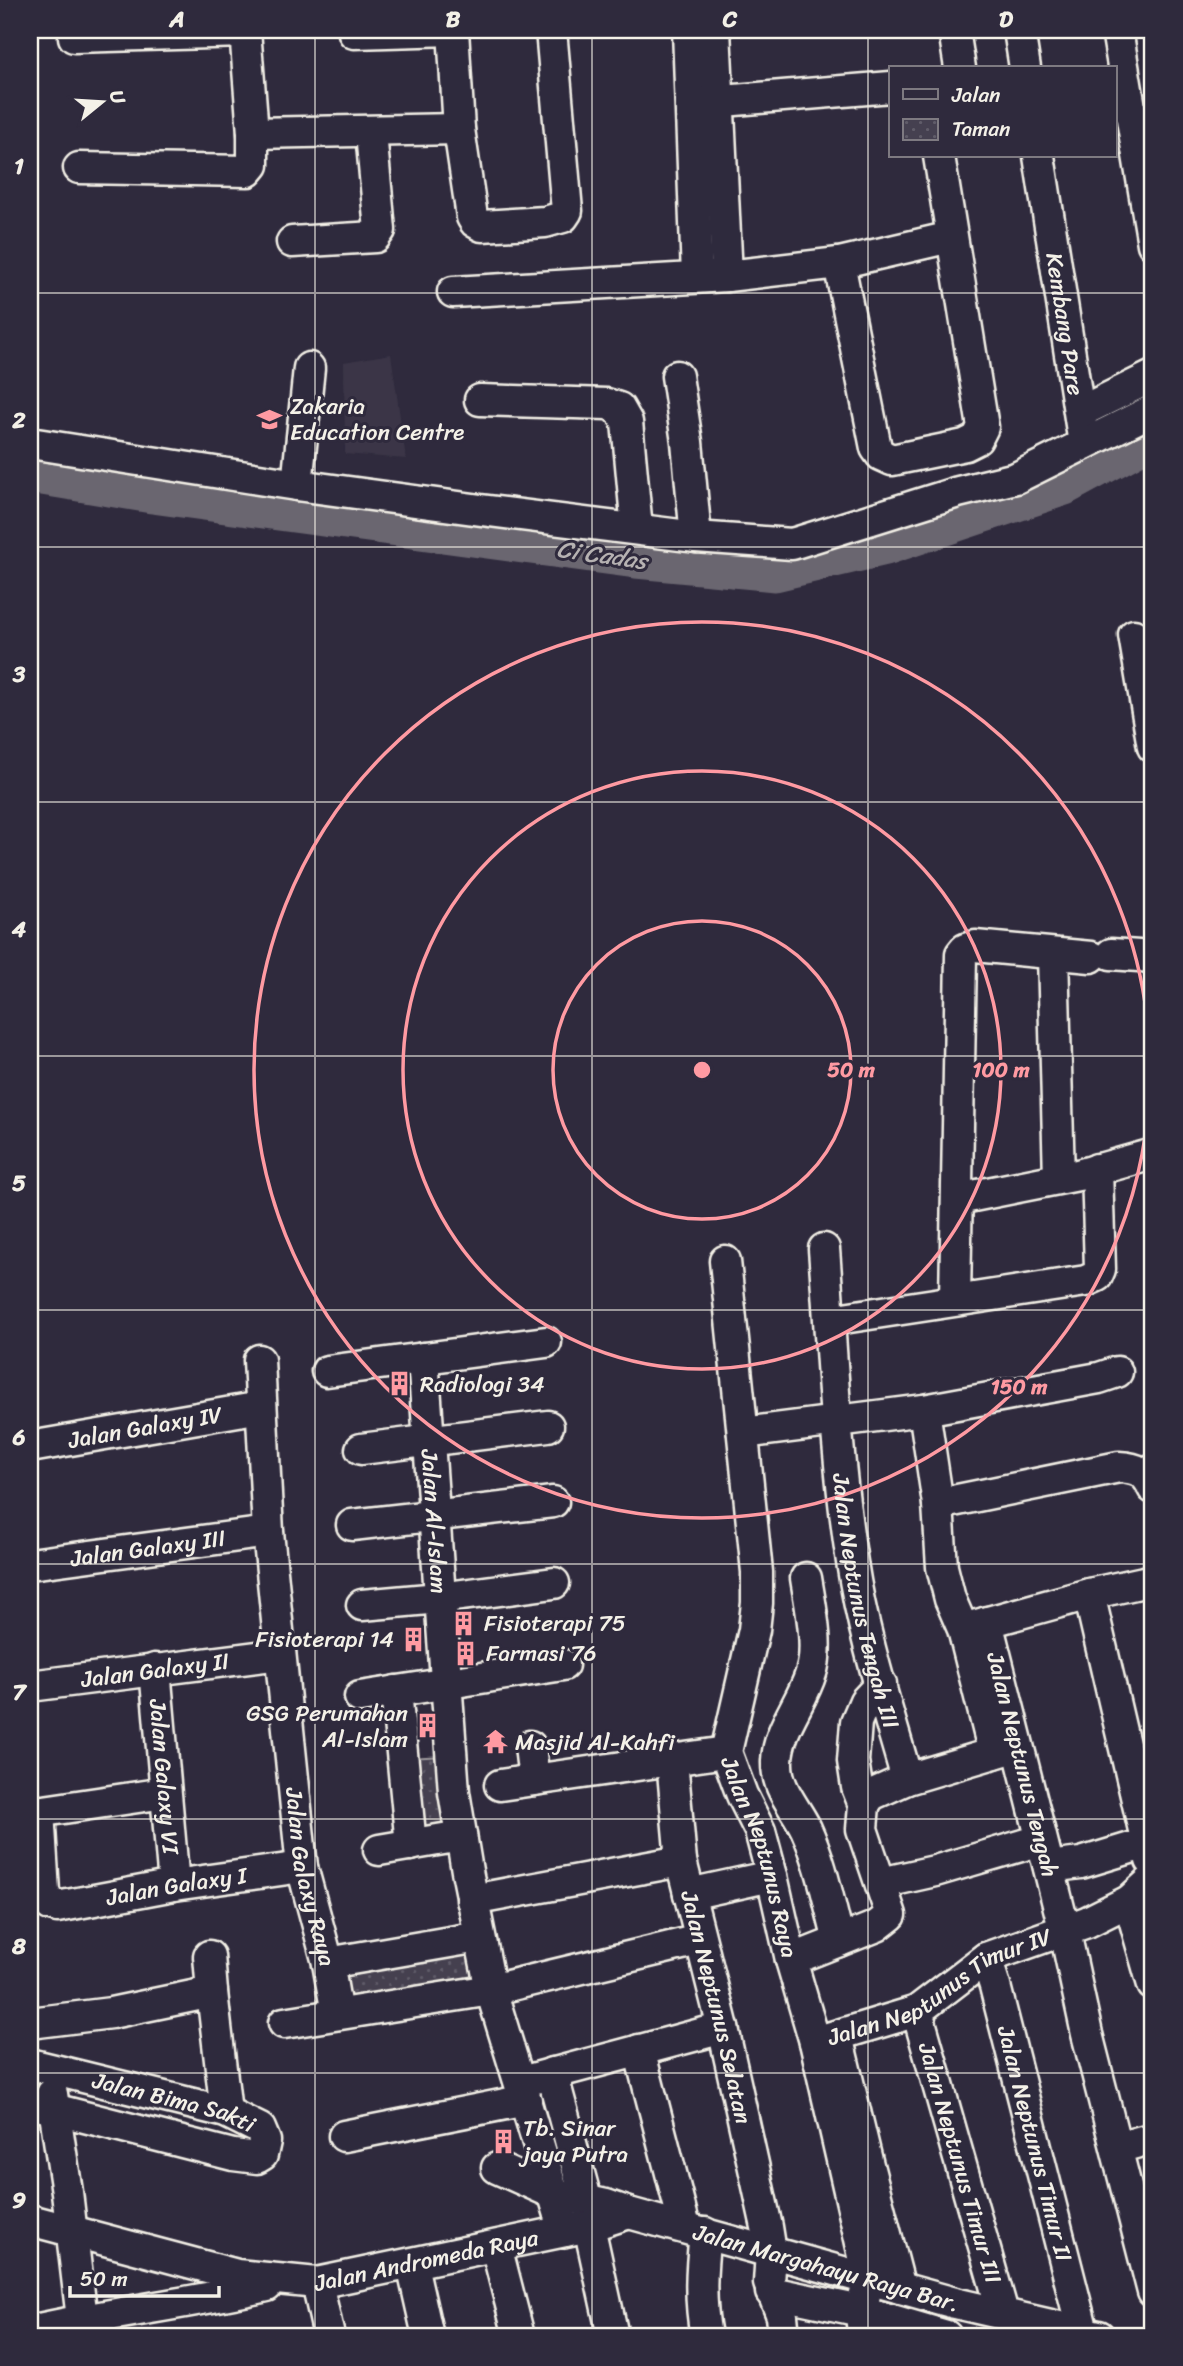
<svg xmlns="http://www.w3.org/2000/svg" width="1183" height="2366" font-family="Sriracha,sans-serif">
<style>
.built{fill:#3b3647}
.park{fill:url(#park-dots);stroke:#9c989c;stroke-width:2}
.lines{fill:none;stroke-linecap:round;stroke-linejoin:round}
.river{stroke:#6a6670;stroke-width:35}
.minor-casing{stroke:#f4f1e8;stroke-width:35}
.minor{stroke:#2f2a3d;stroke-width:30}
.grid{fill:none;stroke:#f4f1e8;stroke-width:2;stroke-opacity:0.55}
.ring{fill:none;stroke:#ff9aa2;stroke-width:3.5}
.labels{text-anchor:middle;stroke-width:6;stroke-linejoin:round;paint-order:stroke}
.street-label{font-size:23px;fill:#f4f1e8;stroke:#2f2a3d}
.poi-label{font-size:23px;fill:#f4f1e8;stroke:#2f2a3d;text-anchor:start}
.water-label{font-size:24px;font-style:italic;fill:#b6b2b2;stroke:#2f2a3d}
.centre{fill:#ff9aa2;stroke:#2f2a3d;stroke-width:3.5}
.ring-label{font-size:21px;text-anchor:middle;font-weight:bold;fill:#ff9aa2;stroke:#2f2a3d;stroke-width:6;stroke-linejoin:round;paint-order:stroke}
.neatline{fill:none;stroke:#f4f1e8;stroke-width:2.5}
.grid-label{font-size:23px;text-anchor:middle;font-weight:bold;fill:#f4f1e8}
</style>
<defs>
<pattern id="park-dots" width="8" height="8" patternUnits="userSpaceOnUse" patternTransform="scale(1.75)"><rect width="8" height="8" fill="#454050"/><path d="M2 2h.1M6 6h.1" fill="none" stroke="#605c69" stroke-width="1.8" stroke-linecap="round"/></pattern>
</defs>
<rect width="100%" height="100%" fill="#2f2a3d"/>
<filter id="ink" filterUnits="userSpaceOnUse"><feTurbulence type="fractalNoise" baseFrequency=".0143" numOctaves="2"/><feDisplacementMap in="SourceGraphic" scale="14" xChannelSelector="R" yChannelSelector="G"/><feConvolveMatrix kernelMatrix="1 2 1 2 8 2 1 2 1" color-interpolation-filters="sRGB"/></filter>
<g filter="url(#ink)">
<polygon class="built" points="391,354 406,459 345,454 344,362"/>
<g class="park">
<polygon points="444,1756 451,1831 413,1831 408,1758"/>
<polygon points="475,1947 481,1982 345,2007 342,1978"/>
</g>
<g class="lines">
<polyline class="river" points="30,476 152,496 636,561 775,574 886,548 1065,488 1153,440"/>
<defs>
<g id="minor">
<polyline points="453,30 459,129 472,217 475,222 482,226 545,222 563,217 567,211 551,30"/>
<polyline points="688,30 697,277"/>
<polyline points="715,30 727,276"/>
<polyline points="954,30 960,68"/>
<polyline points="1019,30 1025,68"/>
<polyline points="1117,30 1153,244"/>
<polyline points="354,33 453,30"/>
<polyline points="74,37 245,32"/>
<polyline points="699,103 891,87"/>
<polyline points="253,133 459,129"/>
<path id="s1" d="M1039 156 1084 444"/>
<polyline points="79,168 248,171 253,165 253,133 245,30"/>
<polyline points="292,242 375,237 380,230 371,133"/>
<polyline points="839,263 876,448 881,455 892,460 965,445 977,439 983,427 939,156"/>
<polyline points="453,292 727,276 839,263 951,237"/>
<polyline points="677,376 687,442 696,537"/>
<polyline points="480,400 607,404 619,408 627,422 637,529"/>
<polyline points="1080,412 1153,376"/>
<polyline points="30,443 297,485 481,510 696,537 792,544 958,492 1016,478 1153,410"/>
<polyline points="297,485 309,368"/>
<polyline points="1134,635 1153,747"/>
<polyline points="1053,954 1059,1178"/>
<polyline points="1111,954 1153,957"/>
<polyline points="958,1199 1078,1175 1153,1154"/>
<path id="s2" d="M824 1249C832 1353 836 1459 852 1562 863 1636 887 1708 907 1779"/>
<path id="s3" d="M725 1261 757 1572V1603L754 1630 726 1752 742 1795 760 1831 772 1876 791 1960 815 2042 869 2278 861 2311 863 2336"/>
<polyline points="955,1300 961,954 965,949 975,946 1091,957"/>
<polyline points="830,1320 1086,1281 1097,1276 1100,1269 1097,1169"/>
<path id="s4" d="M423 1358 454 1792 467 1871 491 1990 565 2231"/>
<path id="s5" d="M259 1360 268 1532 302 1867 328 1963 337 2014"/>
<polyline points="327,1371 546,1342"/>
<polyline points="924,1410 938,1504 942,1567 950,1599 963,1629 994,1753"/>
<polyline points="743,1433 924,1410 1099,1378 1117,1372"/>
<path id="s6" d="M30 1447 261 1407"/>
<polyline points="361,1449 548,1426"/>
<path d="M938 1504 1119 1467C1137 1468 1146 1472 1153 1488"/>
<polyline points="352,1525 553,1502"/>
<path id="s7" d="M30 1564 268 1532"/>
<path d="M806 1578C810 1604 820 1647 811 1673 802 1703 778 1729 777 1761 776 1789 795 1806 806 1829 822 1864 829 1904 839 1941"/>
<polyline points="1089,1594 1147,1843"/>
<polyline points="362,1605 439,1598 554,1583"/>
<path id="s8" d="M987 1622 1065 1932 1087 2034 1153 2292"/>
<polyline points="970,1627 1089,1594 1153,1580"/>
<path id="s9" d="M155 1669 174 1885"/>
<path id="s10" d="M30 1686 280 1654"/>
<polyline points="396,1691 411,1845"/>
<polyline points="360,1697 563,1665"/>
<polyline points="530,1746 534,1780"/>
<path id="s11" d="M672 1760 681 1861 723 2028 767 2227 771 2252 769 2283 782 2316 784 2336"/>
<polyline points="500,1785 726,1752"/>
<polyline points="864,1805 871,1795 907,1779 1011,1748"/>
<path id="s12" d="M39 1811 44 1892 50 1905 57 1907 174 1885 302 1867"/>
<polyline points="30,1813 165,1793"/>
<polyline points="379,1850 461,1836"/>
<polyline points="1049,1867 1081,1863 1147,1843 1151,1860"/>
<polyline points="881,1883 935,1871 1041,1840"/>
<polyline points="689,1894 772,1876"/>
<polyline points="472,1900 681,1861"/>
<polyline points="1129,1901 1153,1985"/>
<polyline points="209,1956 212,1992"/>
<path id="s13" d="M986 1958 995 1986 1083 2332"/>
<polyline points="791,1960 877,1926 891,1915 862,1829 864,1805 857,1787 853,1761 856,1722 865,1701 881,1684"/>
<polyline points="328,1963 479,1937"/>
<path id="s14" d="M917 2011 1003 2313"/>
<polyline points="30,2023 111,2013 212,1992 226,2112"/>
<polyline points="284,2023 491,1990 699,1940"/>
<polyline points="837,2036 868,2165 900,2288"/>
<path id="s15" d="M815 2042 917 2011 986 1958 1087 1922 1129 1901 1153 1879"/>
<polyline points="639,2050 685,2227"/>
<path id="s16" d="M30 2064 226 2112 260 2129 265 2141 262 2155 257 2158 233 2155 30 2103"/>
<polyline points="552,2073 586,2199"/>
<polyline points="521,2082 723,2028"/>
<polyline points="52,2094 67,2192 84,2336"/>
<polyline points="344,2136 526,2100"/>
<polyline points="1117,2148 1153,2138"/>
<path id="s17" d="M497 2168 555 2194 606 2205 629 2213 955 2303 1099 2336"/>
<path id="s18" d="M30 2220 237 2275 317 2283 589 2226 629 2213"/>
<polyline points="589,2226 613,2336"/>
<path d="M705 2233C701 2270 699 2299 706 2336"/>
<polyline points="496,2246 519,2336"/>
<polyline points="412,2265 428,2336"/>
<polyline points="317,2283 329,2336"/>
<polyline points="771,2292 861,2311 946,2336"/>
<path d="M30 2331C108 2313 188 2304 267 2286"/>
</g>
</defs>
<use href="#minor" class="minor-casing"/>
<use href="#minor" class="minor"/>
</g>
</g>
<path class="grid" d="M315 30V2336M592 30V2336M868 30V2336M30 293H1153M30 547H1153M30 802H1153M30 1056H1153M30 1310H1153M30 1564H1153M30 1819H1153M30 2073H1153"/>
<g class="ring">
<circle cx="702" cy="1070" r="149"/>
<circle cx="702" cy="1070" r="299"/>
<circle cx="702" cy="1070" r="448"/>
</g>
<defs>
<symbol id="school-bare" viewBox="-9 -9 18 18"><path d="M0-5L7-2L0 1L-7-2ZM-4 1L0 2.5L4 1V4Q0 6-4 4Z" fill="#ff9aa2" stroke="#2f2a3d" stroke-width="2.5" paint-order="stroke"/></symbol>
<symbol id="building-bare" viewBox="-9 -9 18 18"><path d="M-4-6H4V6H1V3H-1V6H-4ZM-2.5-4.3h1.7v1.8h-1.7ZM.8-4.3h1.7v1.8H.8ZM-2.5-1h1.7V.8h-1.7ZM.8-1h1.7V.8H.8Z" fill="#ff9aa2" stroke="#2f2a3d" stroke-width="2.5" paint-order="stroke"/></symbol>
<symbol id="temple-bare" viewBox="-9 -9 18 18"><path d="M0-6L5-2H3V0L6.5 2.5H4V6H1.5V3h-3V6H-4V2.5H-6.5L-3 0V-2H-5Z" fill="#ff9aa2" stroke="#2f2a3d" stroke-width="2.5" paint-order="stroke"/></symbol>
</defs>
<g fill-rule="evenodd">
<use href="#school-bare" x="252" y="402" width="35" height="35"/>
<use href="#building-bare" x="382" y="1366" width="35" height="35"/>
<use href="#building-bare" x="446" y="1606" width="35" height="35"/>
<use href="#building-bare" x="396" y="1622" width="35" height="35"/>
<use href="#building-bare" x="448" y="1636" width="35" height="35"/>
<use href="#building-bare" x="410" y="1708" width="35" height="35"/>
<use href="#temple-bare" x="478" y="1724" width="35" height="35"/>
<use href="#building-bare" x="486" y="2124" width="35" height="35"/>
</g>
<g class="labels">
<g class="street-label">
<text dy="8" stroke="none"><textPath href="#s1" startOffset="170">Kembang Pare</textPath></text>
<text dy="8" stroke="none"><textPath href="#s6" startOffset="117">Jalan Galaxy IV</textPath></text>
<text dy="8" stroke="none"><textPath href="#s4" startOffset="164">Jalan Al-Islam</textPath></text>
<text dy="8" stroke="none"><textPath href="#s7" startOffset="119">Jalan Galaxy III</textPath></text>
<text dy="8" stroke="none"><textPath href="#s2" startOffset="355">Jalan Neptunus Tengah III</textPath></text>
<text dy="8" stroke="none"><textPath href="#s10" startOffset="126">Jalan Galaxy II</textPath></text>
<text dy="8" stroke="none"><textPath href="#s8" startOffset="147">Jalan Neptunus Tengah</textPath></text>
<text dy="8" stroke="none"><textPath href="#s9" startOffset="108">Jalan Galaxy VI</textPath></text>
<text dy="8" stroke="none"><textPath href="#s3" startOffset="607">Jalan Neptunus Raya</textPath></text>
<text dy="8" stroke="none"><textPath href="#s5" startOffset="520">Jalan Galaxy Raya</textPath></text>
<text dy="8" stroke="none"><textPath href="#s12" startOffset="224">Jalan Galaxy I</textPath></text>
<text dy="8" stroke="none"><textPath href="#s15" startOffset="138">Jalan Neptunus Timur IV</textPath></text>
<text dy="8" stroke="none"><textPath href="#s11" startOffset="252">Jalan Neptunus Selatan</textPath></text>
<text dy="8" stroke="none"><textPath href="#s16" startOffset="149">Jalan Bima Sakti</textPath></text>
<text dy="8" stroke="none"><textPath href="#s13" startOffset="192">Jalan Neptunus Timur II</textPath></text>
<text dy="8" stroke="none"><textPath href="#s14" startOffset="158">Jalan Neptunus Timur III</textPath></text>
<text dy="8" stroke="none"><textPath href="#s18" startOffset="406">Jalan Andromeda Raya</textPath></text>
<text dy="8" stroke="none"><textPath href="#s17" startOffset="345">Jalan Margahayu Raya Bar.</textPath></text>
</g>
<g class="poi-label">
<text x="290" y="414">Zakaria<tspan x="290" dy="26">Education Centre</tspan></text>
<text x="420" y="1392">Radiologi 34</text>
<text x="484" y="1631">Fisioterapi 75</text>
<text x="394" y="1647" text-anchor="end">Fisioterapi 14</text>
<text x="486" y="1661">Farmasi 76</text>
<text x="408" y="1721" text-anchor="end">GSG Perumahan<tspan x="408" dy="26">Al-Islam</tspan></text>
<text x="515" y="1750">Masjid Al-Kahfi</text>
<text x="523" y="2136">Tb. Sinar<tspan x="523" dy="26">jaya Putra</tspan></text>
</g>
<g class="water-label">
<text transform="translate(602 555) rotate(8)" y="8">Ci Cadas</text>
</g>
</g>
<circle cx="702" cy="1070" r="10" class="centre"/>
<g class="ring-label">
<text x="851" y="1077">50 m</text>
<text x="1001" y="1077">100 m</text>
<text x="1019" y="1394">150 m</text>
</g>
<rect width="1183" height="2366" fill="none" stroke="#2f2a3d" stroke-width="77"/>
<rect x="889" y="66" width="228" height="91" fill="#2f2a3d" stroke="#7e7a81" stroke-width="2"/>
<rect x="903" y="89" width="35" height="10" fill="#2f2a3d" stroke="#7e7a81" stroke-width="2"/>
<text x="952" y="102" font-size="21" fill="#f4f1e8">Jalan</text>
<rect x="903" y="119" width="35" height="21" fill="url(#park-dots)" stroke="#7e7a81" stroke-width="2"/>
<text x="952" y="136" font-size="21" fill="#f4f1e8">Taman</text>
<g transform="translate(102 102) rotate(72)" stroke="#2f2a3d" stroke-width="5" paint-order="stroke">
<path d="M0-5L12 26L0 18L-12 26Z" fill="#f4f1e8"/>
<text y="-10" font-size="19" font-weight="bold" text-anchor="middle" fill="#f4f1e8">U</text>
</g>
<path d="M70 2286v10h149v-10" fill="none" stroke="#f4f1e8" stroke-width="3.5"/>
<text x="80" y="2286" font-size="21" fill="#f4f1e8" stroke="#2f2a3d" stroke-width="5" paint-order="stroke">50 m</text>
<rect x="38" y="38" width="1106" height="2290" class="neatline"/>
<g class="grid-label">
<text x="177" y="27">A</text>
<text x="453" y="27">B</text>
<text x="730" y="27">C</text>
<text x="1006" y="27">D</text>
<text x="19" y="174">1</text>
<text x="19" y="428">2</text>
<text x="19" y="682">3</text>
<text x="19" y="937">4</text>
<text x="19" y="1191">5</text>
<text x="19" y="1445">6</text>
<text x="19" y="1700">7</text>
<text x="19" y="1954">8</text>
<text x="19" y="2208">9</text>
</g>
</svg>
